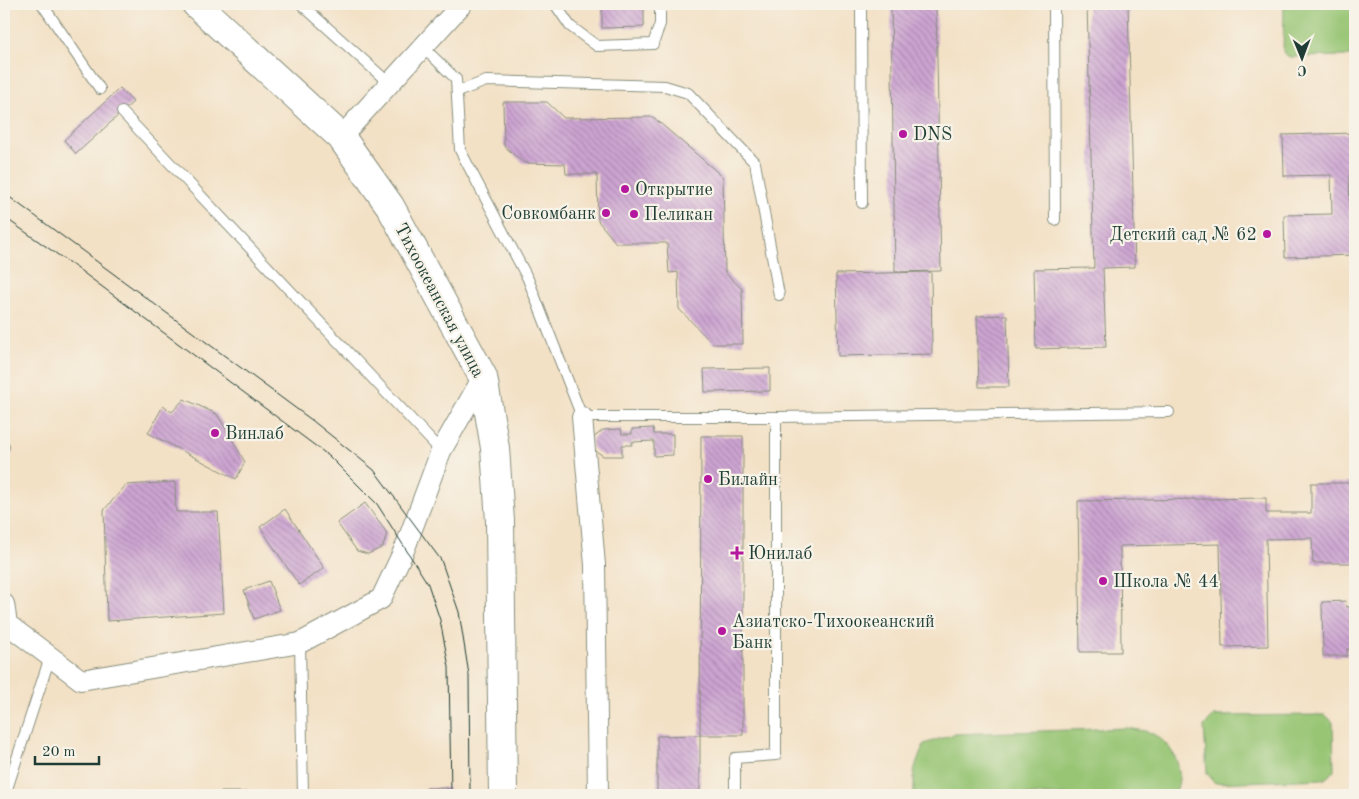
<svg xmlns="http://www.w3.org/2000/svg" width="1359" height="799" font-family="'Old Standard TT',serif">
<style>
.grass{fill:#97c573;stroke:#5b8154}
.building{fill:url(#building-back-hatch)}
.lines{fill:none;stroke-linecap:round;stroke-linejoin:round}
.lane-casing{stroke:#898f7d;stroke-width:12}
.street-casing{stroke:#898f7d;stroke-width:22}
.primary-casing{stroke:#898f7d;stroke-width:30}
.lane{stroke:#fff;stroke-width:10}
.street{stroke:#fff;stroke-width:20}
.primary{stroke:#fff;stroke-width:28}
.tram{stroke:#1f3d34;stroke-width:1}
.poi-dot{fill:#b5179e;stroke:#f7f3e8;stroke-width:2}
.labels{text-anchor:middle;stroke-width:4.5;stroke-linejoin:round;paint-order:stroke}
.poi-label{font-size:18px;fill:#1f3d34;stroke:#f7f3e8;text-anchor:start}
.street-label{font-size:18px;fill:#1f3d34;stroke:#f7f3e8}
</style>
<defs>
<pattern id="building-back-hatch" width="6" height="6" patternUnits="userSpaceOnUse" patternTransform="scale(1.25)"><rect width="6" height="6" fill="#cda4d2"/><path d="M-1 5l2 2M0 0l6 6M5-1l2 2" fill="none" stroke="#a687ab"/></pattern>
</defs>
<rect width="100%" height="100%" fill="#f7f3e8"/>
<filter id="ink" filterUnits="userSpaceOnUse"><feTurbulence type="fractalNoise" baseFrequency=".02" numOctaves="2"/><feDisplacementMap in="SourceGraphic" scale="10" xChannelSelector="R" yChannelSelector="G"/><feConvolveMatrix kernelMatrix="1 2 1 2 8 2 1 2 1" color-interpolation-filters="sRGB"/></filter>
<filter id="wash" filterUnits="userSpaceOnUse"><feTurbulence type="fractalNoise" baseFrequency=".0096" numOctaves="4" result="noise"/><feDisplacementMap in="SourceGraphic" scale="20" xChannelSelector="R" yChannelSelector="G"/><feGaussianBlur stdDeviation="1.12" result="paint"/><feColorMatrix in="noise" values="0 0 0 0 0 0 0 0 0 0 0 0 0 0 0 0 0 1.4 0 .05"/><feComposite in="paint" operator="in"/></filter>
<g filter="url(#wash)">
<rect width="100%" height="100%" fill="#f3e1c6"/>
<g class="grass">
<polygon points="1284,4 1355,4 1355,56 1289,57 1283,52"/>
<polygon points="1325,715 1333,722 1334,771 1325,779 1215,783 1207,773 1204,726 1214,716"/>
<path d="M1127 728C1135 730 1144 730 1151 733 1174 744 1187 772 1174 795H914V770L924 744 954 734Z"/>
</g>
<g id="blocks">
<g class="building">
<polygon points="602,4 644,4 644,27 602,28"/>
<polygon points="891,4 936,4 941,271 895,272"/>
<polygon points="1087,4 1128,4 1135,267 1103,268 1106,347 1036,349 1034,269 1094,268"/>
<polygon points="120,88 133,102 76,154 64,140"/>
<polygon points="503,102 547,102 564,118 653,117 723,177 725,273 742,289 743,344 713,344 679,309 678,272 669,273 667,243 616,243 598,221 597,174 566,174 565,164 524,163 504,146"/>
<polygon points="1355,133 1355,175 1349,175 1350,214 1355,214 1355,255 1285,257 1284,215 1332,214 1331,175 1284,176 1283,135"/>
<polygon points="931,272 932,354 838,356 836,274"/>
<polygon points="1007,315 1009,387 979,387 977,316"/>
<polygon points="770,368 770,391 705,392 704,369"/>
<polygon points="184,399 217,414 245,462 236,479 148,433 163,406 172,412"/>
<polygon points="653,428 654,434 673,434 673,455 654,456 654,441 632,442 632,445 622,445 622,456 603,456 592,448 592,439 603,430 621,429 622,434 632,434 632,429"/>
<polygon points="701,436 743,436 743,735 700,735"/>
<polygon points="175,482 176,512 218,512 224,613 107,621 104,510 126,485"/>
<polygon points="1311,483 1355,483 1355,563 1313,563 1312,538 1266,539 1268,646 1222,647 1220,544 1120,546 1121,652 1080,652 1078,501 1266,498 1266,513 1311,513"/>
<polygon points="365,503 387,533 383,547 368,554 357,551 337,523"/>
<polygon points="285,509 324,568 299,585 260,527"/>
<polygon points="269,581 280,610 254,619 244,590"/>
<polygon points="1346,601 1347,607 1355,607 1355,649 1347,649 1347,656 1323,656 1322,602"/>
<polygon points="700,735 700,795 657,795 657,736"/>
<polygon points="426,788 448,788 449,795 426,795"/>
<rect x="220" y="792" width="40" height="3"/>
</g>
</g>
</g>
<g filter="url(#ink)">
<use href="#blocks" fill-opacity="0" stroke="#898f7d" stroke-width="1"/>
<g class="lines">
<defs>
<g id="lane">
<polyline points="42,4 100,89"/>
<polyline points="301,4 390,84"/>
<polyline points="555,4 570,26 597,46 653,44 660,24 660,4"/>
<polyline points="861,4 862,203"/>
<polyline points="1054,4 1055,220"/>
<polyline points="424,48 456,79 460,150 528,279 582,417 776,417 1169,412"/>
<polyline points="457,92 486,81 665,86 688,93 755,163 779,295"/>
<polyline points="122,112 441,451"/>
<polyline points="4,446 4,447"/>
<polyline points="300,643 303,795"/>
<polyline points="5,795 50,657"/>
<polyline points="735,795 735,758 776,755 776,417"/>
</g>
<g id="street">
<polyline points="341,137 462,4"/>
<polyline points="582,417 595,565 598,795"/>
<polyline points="4,604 7,624 81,680 300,643 381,599 405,548 441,451 483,377"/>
</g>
<polyline id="primary" points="196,4 341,137 390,206 483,377 495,448 500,521 503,795"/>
</defs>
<use href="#lane" class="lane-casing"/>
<use href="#street" class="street-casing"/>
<use href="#primary" class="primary-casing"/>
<use href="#lane" class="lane"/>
<use href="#street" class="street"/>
<use href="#primary" class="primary"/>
<g class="tram">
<polyline points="4,193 313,421 374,470 441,560 459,612 469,675 470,795"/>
<polyline points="4,217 81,271 329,456 377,504 428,584 440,620 449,667 451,795"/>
</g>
</g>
</g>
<g class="poi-dot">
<circle cx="903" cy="134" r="5"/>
<circle cx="625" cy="189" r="5"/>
<circle cx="606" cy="213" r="5"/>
<circle cx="634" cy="214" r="5"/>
<circle cx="1267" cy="234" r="5"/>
<circle cx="215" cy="433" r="5"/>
<circle cx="708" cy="479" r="5"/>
<path d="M734.5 545.5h5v5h5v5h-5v5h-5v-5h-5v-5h5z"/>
<circle cx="1103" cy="581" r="5"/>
<circle cx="722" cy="631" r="5"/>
</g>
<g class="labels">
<g class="poi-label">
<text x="913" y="140">DNS</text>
<text x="635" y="195">Открытие</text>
<text x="596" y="219" text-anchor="end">Совкомбанк</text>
<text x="644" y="220">Пеликан</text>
<text x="1257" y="240" text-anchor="end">Детский сад № 62</text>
<text x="225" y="439">Винлаб</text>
<text x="718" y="485">Билайн</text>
<text x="748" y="559">Юнилаб</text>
<text x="1113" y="587">Школа № 44</text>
<text x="732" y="627">Азиатско-Тихоокеанский<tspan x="732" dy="21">Банк</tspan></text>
</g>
<g class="street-label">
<text transform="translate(440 300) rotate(62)" y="6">Тихоокеанская улица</text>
</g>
</g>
<rect width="1359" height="799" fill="none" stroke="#f7f3e8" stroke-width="20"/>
<g transform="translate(1302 58) rotate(179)" stroke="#f7f3e8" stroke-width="4" paint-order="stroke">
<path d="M0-4L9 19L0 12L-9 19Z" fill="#1f3d34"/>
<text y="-8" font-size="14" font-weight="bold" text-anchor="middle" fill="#1f3d34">С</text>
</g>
<path d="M35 756v8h64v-8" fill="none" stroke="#1f3d34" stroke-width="2.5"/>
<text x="42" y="756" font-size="15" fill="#1f3d34" stroke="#f7f3e8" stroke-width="4" paint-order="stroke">20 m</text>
</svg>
